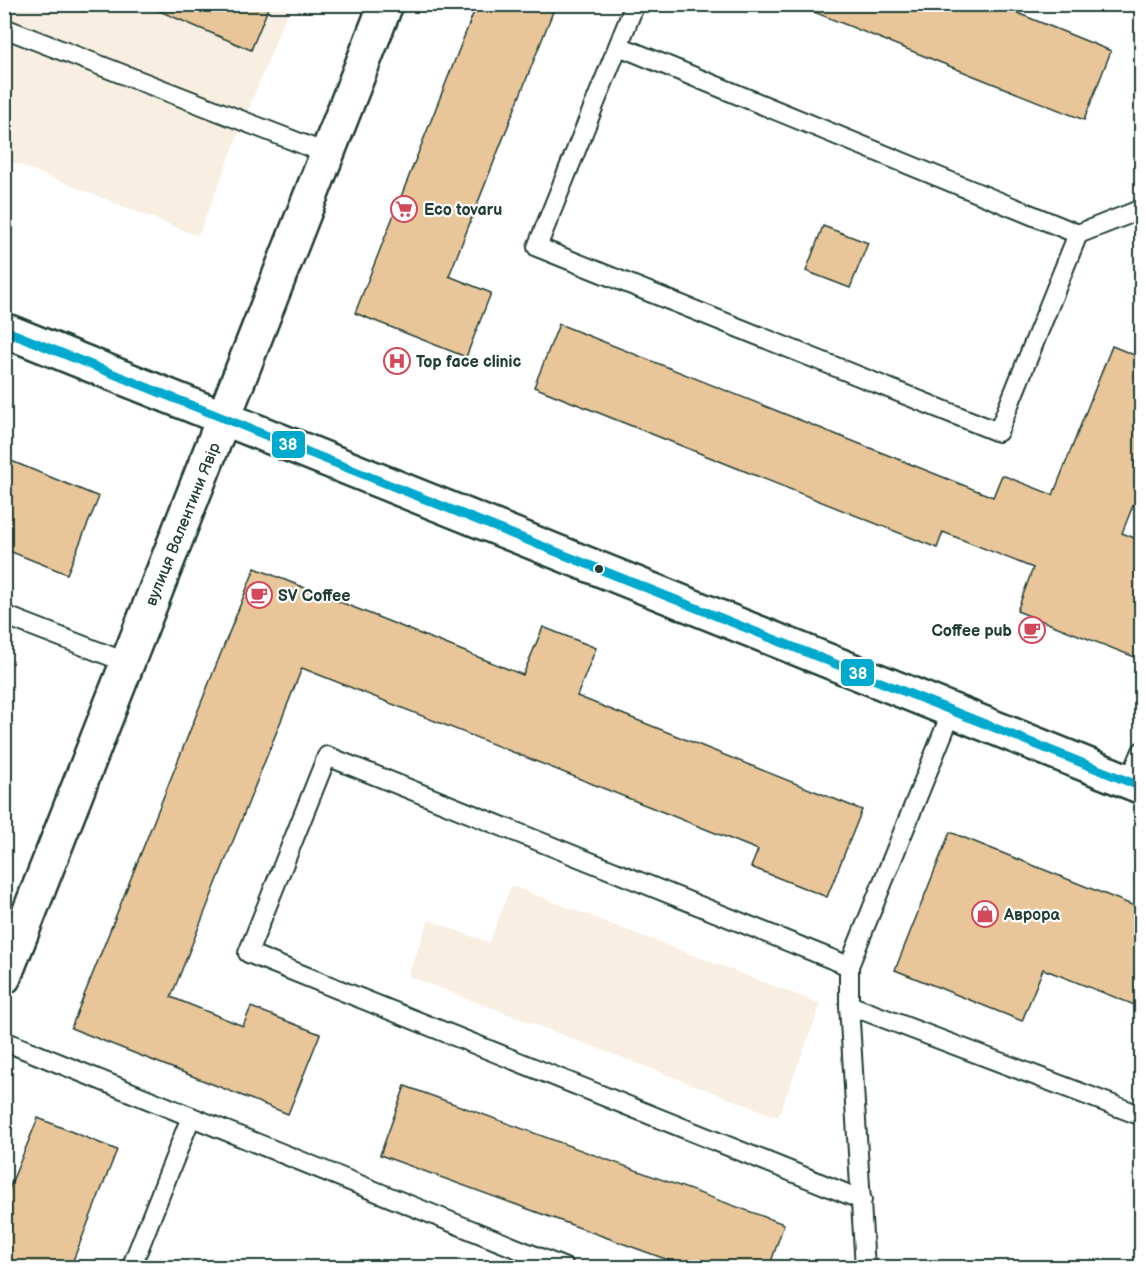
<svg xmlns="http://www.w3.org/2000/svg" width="1146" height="1272" font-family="'Balsamiq Sans',sans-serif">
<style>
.built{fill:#f8eee1}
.building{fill:#e8c69a;stroke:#1f3d34;stroke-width:1.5}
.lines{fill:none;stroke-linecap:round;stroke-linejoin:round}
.service-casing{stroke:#1f3d34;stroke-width:22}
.minor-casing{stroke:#1f3d34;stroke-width:38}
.primary-casing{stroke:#1f3d34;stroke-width:38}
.service{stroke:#fff;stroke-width:18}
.minor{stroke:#fff;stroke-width:33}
.primary{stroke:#fff;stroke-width:33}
.bus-1-casing{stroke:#fff;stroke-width:14}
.bus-1{stroke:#00a9ce;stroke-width:9}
.bus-dot{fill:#1f3d34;stroke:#fff;stroke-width:2}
.labels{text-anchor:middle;stroke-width:4.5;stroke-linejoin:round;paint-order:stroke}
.poi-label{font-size:16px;font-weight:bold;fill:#1f3d34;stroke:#fff;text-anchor:start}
.street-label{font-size:16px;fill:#1f3d34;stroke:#fff}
.line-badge{stroke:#fff;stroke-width:2}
.badge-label{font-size:16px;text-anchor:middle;font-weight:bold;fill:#fff}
</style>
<rect width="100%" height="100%" fill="#fff"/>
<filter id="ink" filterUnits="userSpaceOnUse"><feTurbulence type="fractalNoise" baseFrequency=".0167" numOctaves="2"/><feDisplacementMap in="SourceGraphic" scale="12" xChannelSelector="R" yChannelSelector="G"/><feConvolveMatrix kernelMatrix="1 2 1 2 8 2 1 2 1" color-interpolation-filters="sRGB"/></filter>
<g filter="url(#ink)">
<g class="built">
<polygon points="4,5 290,5 198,236 5,159"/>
<polygon points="511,886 821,1004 778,1117 408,976 429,920 489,943"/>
</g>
<g class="building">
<polygon points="143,4 270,4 251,50"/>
<polygon points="477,4 556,4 449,276 491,293 466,357 355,313"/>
<polygon points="799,4 995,4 1111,51 1084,120 799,6"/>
<polygon points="823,226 868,243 850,288 806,271"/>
<polygon points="559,324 993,497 1002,475 1053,495 1112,346 1142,358 1142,483 1122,533 1142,541 1142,660 1017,611 1033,568 943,532 937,548 534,387"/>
<polygon points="4,458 99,497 67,574 4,549"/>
<polygon points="255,568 523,675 543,627 596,648 577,696 862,810 827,897 751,867 758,850 302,668 171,997 243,1026 251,1007 320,1034 288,1114 71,1028"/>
<polygon points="950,832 1142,909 1142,1008 1043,969 1022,1021 895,970"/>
<polygon points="405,1086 784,1224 769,1268 690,1268 380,1155"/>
<polygon points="38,1118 117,1150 70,1268 4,1268 4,1201"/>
</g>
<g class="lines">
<defs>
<g id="service">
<polyline points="635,4 537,247 998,432 1078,234"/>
<polyline points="4,28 328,154"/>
<polyline points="619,46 1078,234 1142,209"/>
<polyline points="4,615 128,663"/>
<polyline points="1129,782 1142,751"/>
<polyline points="849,966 327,756 248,953 862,1200"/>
<polyline points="849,1005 1142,1116"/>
<polyline points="4,1041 565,1268"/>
<polyline points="131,1268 191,1117"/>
<polyline points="865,1268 849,1005 849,966 952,711"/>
</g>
<polyline id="minor" points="4,977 386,4"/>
<polyline id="primary" points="4,330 1142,787"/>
</defs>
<use href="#service" class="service-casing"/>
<use href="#minor" class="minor-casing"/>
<use href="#primary" class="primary-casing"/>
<use href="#service" class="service"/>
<use href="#minor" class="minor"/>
<use href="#primary" class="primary"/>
<defs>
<polyline id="bus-1" points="4,330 1142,787"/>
</defs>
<use href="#bus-1" class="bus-1-casing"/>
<use href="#bus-1" class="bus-1"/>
</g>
</g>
<defs>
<symbol id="supermarket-ring" viewBox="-11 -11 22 22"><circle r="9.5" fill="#fff" stroke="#d1495b" stroke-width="1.5"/><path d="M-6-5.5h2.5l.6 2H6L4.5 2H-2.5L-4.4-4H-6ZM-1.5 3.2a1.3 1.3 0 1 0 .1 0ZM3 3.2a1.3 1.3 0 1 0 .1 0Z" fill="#d1495b"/></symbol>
<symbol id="hospital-ring" viewBox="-11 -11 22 22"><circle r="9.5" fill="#fff" stroke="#d1495b" stroke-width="1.5"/><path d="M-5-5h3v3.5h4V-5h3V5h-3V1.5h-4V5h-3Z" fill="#d1495b"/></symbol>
<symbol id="cafe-ring" viewBox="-11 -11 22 22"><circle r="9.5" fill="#fff" stroke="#d1495b" stroke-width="1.5"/><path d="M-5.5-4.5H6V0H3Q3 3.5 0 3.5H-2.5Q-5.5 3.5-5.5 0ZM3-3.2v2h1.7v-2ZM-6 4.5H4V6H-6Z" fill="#d1495b"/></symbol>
<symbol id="shop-ring" viewBox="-11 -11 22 22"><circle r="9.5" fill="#fff" stroke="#d1495b" stroke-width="1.5"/><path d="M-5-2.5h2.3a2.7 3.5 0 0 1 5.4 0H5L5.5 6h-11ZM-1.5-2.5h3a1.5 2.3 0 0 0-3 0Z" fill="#d1495b"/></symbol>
</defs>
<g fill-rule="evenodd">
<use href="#supermarket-ring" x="389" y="194" width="30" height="30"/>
<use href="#hospital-ring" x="382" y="346" width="30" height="30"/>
<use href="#cafe-ring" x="244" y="580" width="30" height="30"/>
<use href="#cafe-ring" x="1017" y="615" width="30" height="30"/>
<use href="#shop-ring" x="970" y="899" width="30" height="30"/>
</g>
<circle class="bus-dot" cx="599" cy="569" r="5"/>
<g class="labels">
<g class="poi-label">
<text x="424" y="215">Eco tovaru</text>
<text x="416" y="367">Top face clinic</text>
<text x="278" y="601">SV Coffee</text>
<text x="1012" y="636" text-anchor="end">Coffee pub</text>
<text x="1004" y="920">Аврора</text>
</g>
<g class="street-label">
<text transform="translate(182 524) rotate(-68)" y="6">вулиця Валентини Явір</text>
</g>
</g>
<g class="line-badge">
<rect x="271" y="430" width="35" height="29" rx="6" fill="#00a9ce"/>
<rect x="840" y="658" width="35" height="29" rx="6" fill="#00a9ce"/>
</g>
<g class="badge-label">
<text x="288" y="450">38</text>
<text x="858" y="679">38</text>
</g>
<rect width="1146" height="1272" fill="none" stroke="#fff" stroke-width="24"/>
<rect x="12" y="12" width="1122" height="1248" fill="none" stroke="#1f3d34" stroke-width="2" filter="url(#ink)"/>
</svg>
